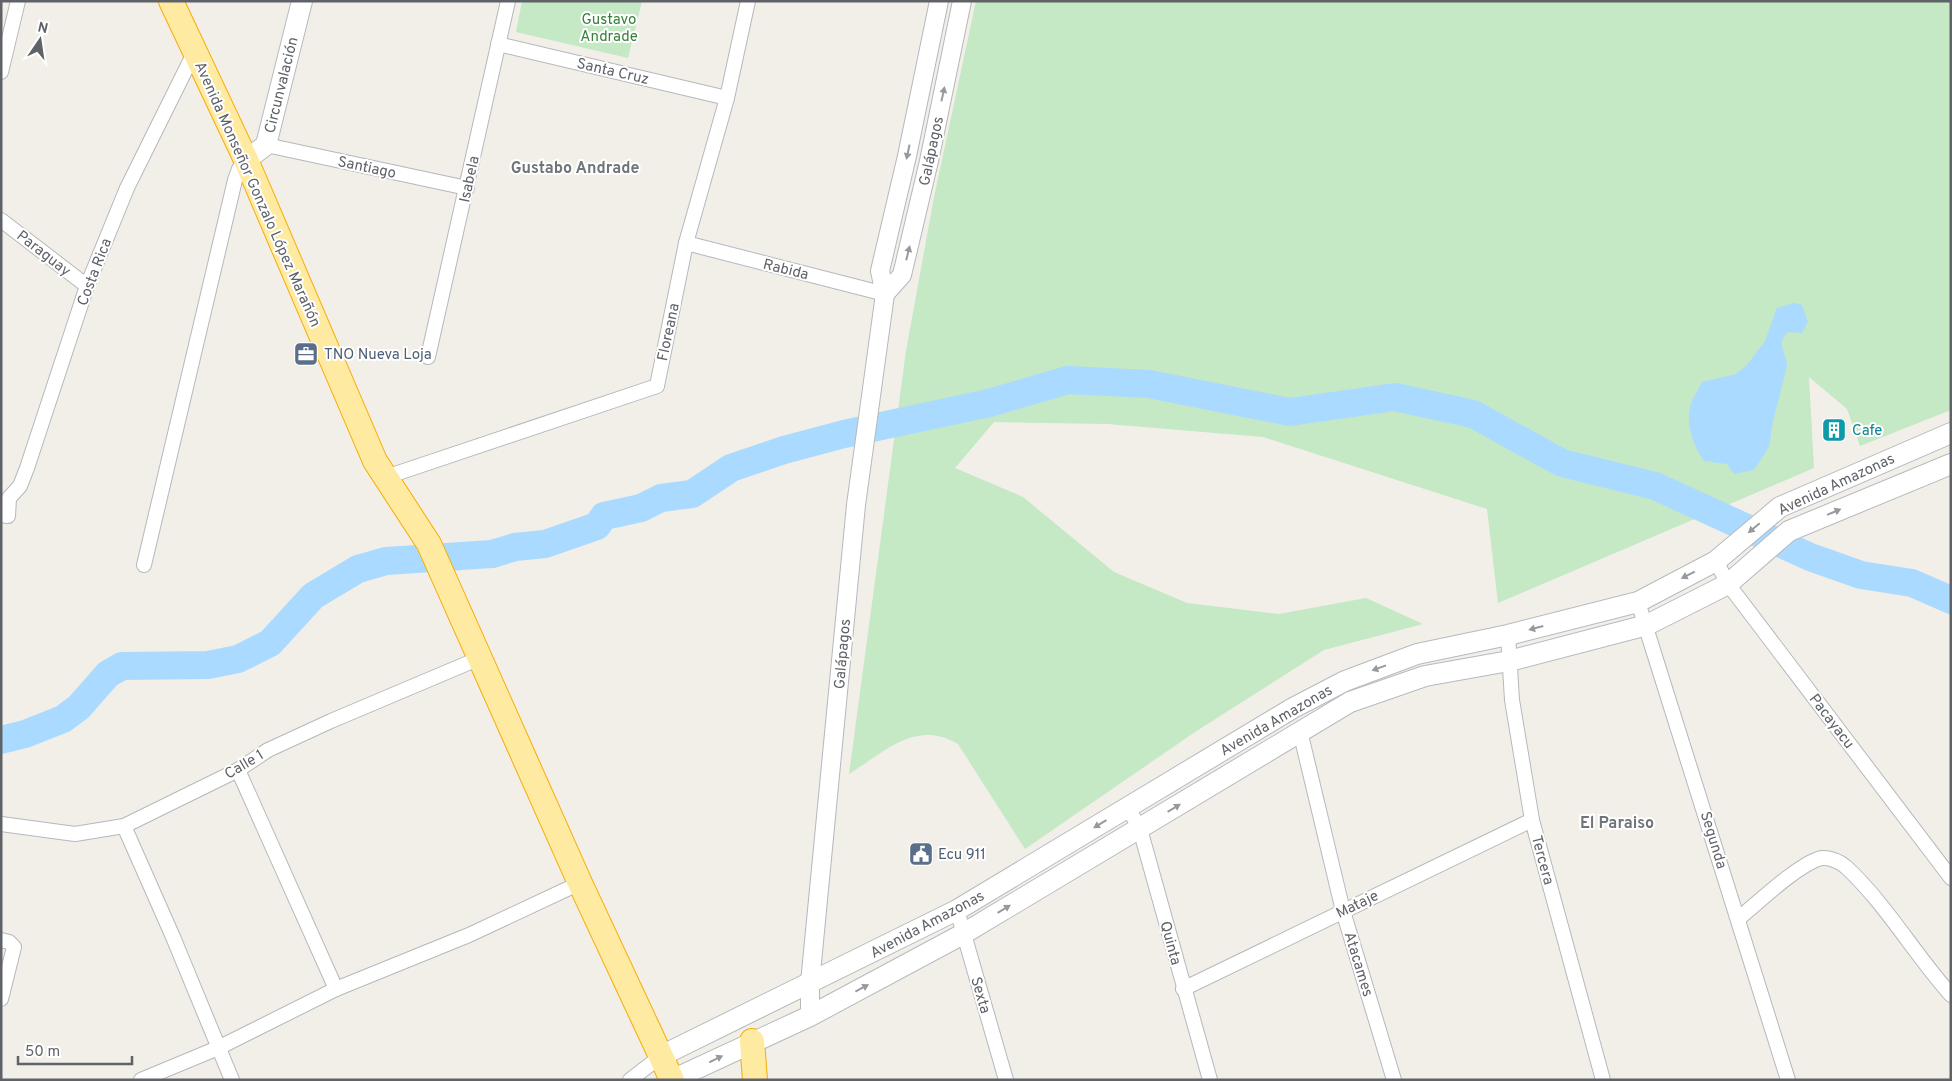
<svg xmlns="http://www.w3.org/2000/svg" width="1952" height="1081" font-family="Overpass,sans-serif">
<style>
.green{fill:#c5e8c5}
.water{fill:#aadaff}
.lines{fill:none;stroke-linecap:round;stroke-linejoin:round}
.river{stroke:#aadaff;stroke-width:28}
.minor-casing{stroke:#b5b8bc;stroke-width:16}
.tertiary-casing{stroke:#b5b8bc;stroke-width:20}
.secondary-casing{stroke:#b6babf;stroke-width:22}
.trunk-casing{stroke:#f9ab00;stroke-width:26}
.minor{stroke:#fff;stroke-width:14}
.tertiary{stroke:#fff;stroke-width:18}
.secondary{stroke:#fff;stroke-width:20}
.trunk{stroke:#feeaa1;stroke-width:24}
.oneway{fill:#979a9d}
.labels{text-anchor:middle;stroke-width:4;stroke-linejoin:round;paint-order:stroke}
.park-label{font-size:15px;fill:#348238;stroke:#fff}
.street-label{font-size:15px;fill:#5f6368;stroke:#fff}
.service-label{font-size:15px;fill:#4e5e75;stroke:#fff;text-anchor:start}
.culture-label{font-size:15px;fill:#0d838f;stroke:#fff;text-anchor:start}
.neighbourhood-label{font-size:16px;font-weight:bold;fill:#70757a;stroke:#fff}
</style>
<rect width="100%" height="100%" fill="#f1efe8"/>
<g class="green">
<polygon points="522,1 642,1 628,58 516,32"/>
<path d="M976 1H1951V410L1860 446 1847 409 1809 377 1814 468 1498 603 1487 509 1263 437 1108 424 994 422 955 468 1023 497 1114 572 1187 603 1279 614 1366 598 1423 624 1324 650 1195 732 1025 849 958 744C915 719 885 752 849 774L906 351 934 197Z"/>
</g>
<path class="water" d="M1794 303 1802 305 1808 322 1802 333 1788 332C1775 345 1787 352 1787 366L1773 421 1769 447 1754 470 1734 474 1727 464 1704 461C1693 446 1685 423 1691 404 1693 396 1699 389 1702 382L1736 374 1747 365 1765 341 1777 308Z"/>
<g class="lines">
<polyline class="river" points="1,740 25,734 63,719 79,707 108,674 122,666 208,665 238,659 270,643 313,596 358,569 386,561 492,554 515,547 545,544 597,526 604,516 641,508 661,498 692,494 731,468 784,450 844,434 989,403 1068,380 1149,384 1290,412 1395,397 1473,414 1562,463 1655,486 1810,557 1861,575 1912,583 1951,600"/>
<defs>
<g id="minor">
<polyline points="498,44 727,98"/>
<polyline points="1,72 18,1"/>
<polyline points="266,145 467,188"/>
<polyline points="1,220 87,286"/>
<polyline points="686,243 885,294"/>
<polyline points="428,357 508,1"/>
<polyline points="386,477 657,386 686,243 727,98 748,1"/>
<polyline points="1,515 8,516 9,498 20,486 27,468 87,286 127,188 195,51"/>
<polyline points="1716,561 1728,584 1951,878"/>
<polyline points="144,565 235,180 239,169 246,160"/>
<polyline points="1638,602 1788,1080"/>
<polyline points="1508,635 1512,700 1532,820 1603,1080"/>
<polyline points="1300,731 1343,911 1394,1080"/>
<polyline points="238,770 336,989"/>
<polyline points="1128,808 1140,829 1210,1080"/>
<polyline points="1,824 75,834 124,826 238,770 268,750 331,721 480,658"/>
<polyline points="124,826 173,937 232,1080"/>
<polyline points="957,910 1006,1080"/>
<path d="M1738 919C1759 902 1794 868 1818 859 1827 856 1839 861 1846 867 1886 904 1915 955 1951 995"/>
<polyline points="1,940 9,942 14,947 1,999"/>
<polyline points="1183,989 1532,820"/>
<polyline points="141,1080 218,1048 336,989 469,935 580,883"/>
<polyline points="630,1080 661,1056"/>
</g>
<g id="tertiary">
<polyline points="885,294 902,275 929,161 962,1"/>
<polyline points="810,1016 810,983 856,505 885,294 880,271 907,156 939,1"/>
</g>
<g id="secondary">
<polyline points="246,160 266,145 302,1"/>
<polyline points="661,1056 957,910 1293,708 1345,681 1417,654 1508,635 1638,602 1716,561 1780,507 1951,433"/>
<polyline points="672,1080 810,1016 963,934 1350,702 1425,676 1509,661 1647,625 1728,584 1789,531 1951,464"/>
</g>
<g id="trunk">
<polyline points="171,1 246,160 375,461 429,544 580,883 672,1080"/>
<polyline points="752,1041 755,1080"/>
</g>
</defs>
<use href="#minor" class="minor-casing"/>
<use href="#tertiary" class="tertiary-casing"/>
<use href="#secondary" class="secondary-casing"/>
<use href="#trunk" class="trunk-casing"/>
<use href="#minor" class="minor"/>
<use href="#tertiary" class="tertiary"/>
<use href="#secondary" class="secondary"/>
<use href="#trunk" class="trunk"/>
</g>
<defs><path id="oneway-solid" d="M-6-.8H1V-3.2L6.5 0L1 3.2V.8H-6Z" transform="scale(1.25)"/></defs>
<g class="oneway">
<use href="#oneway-solid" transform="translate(943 94) rotate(-78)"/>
<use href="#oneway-solid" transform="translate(908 152) rotate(102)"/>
<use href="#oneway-solid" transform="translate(908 253) rotate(-76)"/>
<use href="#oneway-solid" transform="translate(1834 512) rotate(-23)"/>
<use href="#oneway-solid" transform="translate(1754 528) rotate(140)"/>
<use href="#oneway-solid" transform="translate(1688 575) rotate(153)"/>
<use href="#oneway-solid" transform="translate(1536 628) rotate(165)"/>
<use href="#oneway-solid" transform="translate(1379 668) rotate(160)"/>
<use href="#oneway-solid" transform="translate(1174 808) rotate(-31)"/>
<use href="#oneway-solid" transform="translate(1100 824) rotate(149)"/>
<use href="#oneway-solid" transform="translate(1004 909) rotate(-31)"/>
<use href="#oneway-solid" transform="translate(862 988) rotate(-28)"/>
<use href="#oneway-solid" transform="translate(716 1059) rotate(-26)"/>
</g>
<defs>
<symbol id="office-square" viewBox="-11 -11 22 22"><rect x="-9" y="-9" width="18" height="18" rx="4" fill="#5c6f8a" stroke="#fff"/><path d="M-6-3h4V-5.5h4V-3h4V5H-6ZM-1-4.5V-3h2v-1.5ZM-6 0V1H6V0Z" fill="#fff"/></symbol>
<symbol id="building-square" viewBox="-11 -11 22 22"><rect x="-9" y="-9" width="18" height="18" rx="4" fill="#0f9aa8" stroke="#fff"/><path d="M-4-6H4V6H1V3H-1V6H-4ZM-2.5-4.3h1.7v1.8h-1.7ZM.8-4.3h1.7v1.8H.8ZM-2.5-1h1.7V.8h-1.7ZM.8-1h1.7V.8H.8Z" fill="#fff"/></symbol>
<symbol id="civic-square" viewBox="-11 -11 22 22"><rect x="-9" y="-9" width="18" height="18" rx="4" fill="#5c6f8a" stroke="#fff"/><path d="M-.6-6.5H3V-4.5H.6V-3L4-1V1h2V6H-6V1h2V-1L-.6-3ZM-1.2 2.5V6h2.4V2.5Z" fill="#fff"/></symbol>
</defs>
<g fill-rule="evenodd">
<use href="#office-square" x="292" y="340" width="28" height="28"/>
<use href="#building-square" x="1820" y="416" width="28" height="28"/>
<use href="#civic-square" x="907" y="840" width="28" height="28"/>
</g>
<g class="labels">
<g class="park-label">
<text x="609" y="24">Gustavo<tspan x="609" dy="17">Andrade</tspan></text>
</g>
<g class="street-label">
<text transform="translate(613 71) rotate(13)" y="5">Santa Cruz</text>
<text transform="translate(281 85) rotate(-76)" y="5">Circunvalación</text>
<text transform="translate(931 151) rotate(-78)" y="5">Galápagos</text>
<text transform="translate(367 167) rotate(12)" y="5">Santiago</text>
<text transform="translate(469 179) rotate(-78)" y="5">Isabela</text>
<text transform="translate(258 194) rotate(66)" y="5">Avenida Monseñor Gonzalo López Marañón</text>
<text transform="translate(44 253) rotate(38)" y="5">Paraguay</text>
<text transform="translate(786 269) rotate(14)" y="5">Rabida</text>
<text transform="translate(94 272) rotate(-69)" y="5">Costa Rica</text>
<text transform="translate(668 332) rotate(-78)" y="5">Floreana</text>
<text transform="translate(1836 484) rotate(-25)" y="5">Avenida Amazonas</text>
<text transform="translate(842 654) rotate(-85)" y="5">Galápagos</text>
<text transform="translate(1276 720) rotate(-30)" y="5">Avenida Amazonas</text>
<text transform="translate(1832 721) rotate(53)" y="5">Pacayacu</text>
<text transform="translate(244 764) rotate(-31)" y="5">Calle 1</text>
<text transform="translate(1714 840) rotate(73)" y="5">Segunda</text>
<text transform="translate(1543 860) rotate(75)" y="5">Tercera</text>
<text transform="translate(1357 904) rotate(-26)" y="5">Mataje</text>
<text transform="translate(927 924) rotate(-28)" y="5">Avenida Amazonas</text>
<text transform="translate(1171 943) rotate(75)" y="5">Quinta</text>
<text transform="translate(1359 964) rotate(73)" y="5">Atacames</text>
<text transform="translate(981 995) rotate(74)" y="5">Sexta</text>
</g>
<g class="service-label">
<text x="324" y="359">TNO Nueva Loja</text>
<text x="938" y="859">Ecu 911</text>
</g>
<g class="culture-label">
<text x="1852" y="435">Cafe</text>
</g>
<g class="neighbourhood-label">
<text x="575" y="173">Gustabo Andrade</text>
<text x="1617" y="828">El Paraiso</text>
</g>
</g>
<rect width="1952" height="1081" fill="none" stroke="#5f6368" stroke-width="5"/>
<g transform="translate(40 40) rotate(13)" stroke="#ffffff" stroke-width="4" paint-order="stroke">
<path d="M0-4L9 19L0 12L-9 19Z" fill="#5f6368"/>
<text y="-8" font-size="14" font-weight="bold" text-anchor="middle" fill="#5f6368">N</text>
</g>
<path d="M18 1056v8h114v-8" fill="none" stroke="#5f6368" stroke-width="2.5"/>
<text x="25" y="1056" font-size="15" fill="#5f6368" stroke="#ffffff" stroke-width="4" paint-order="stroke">50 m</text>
</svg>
